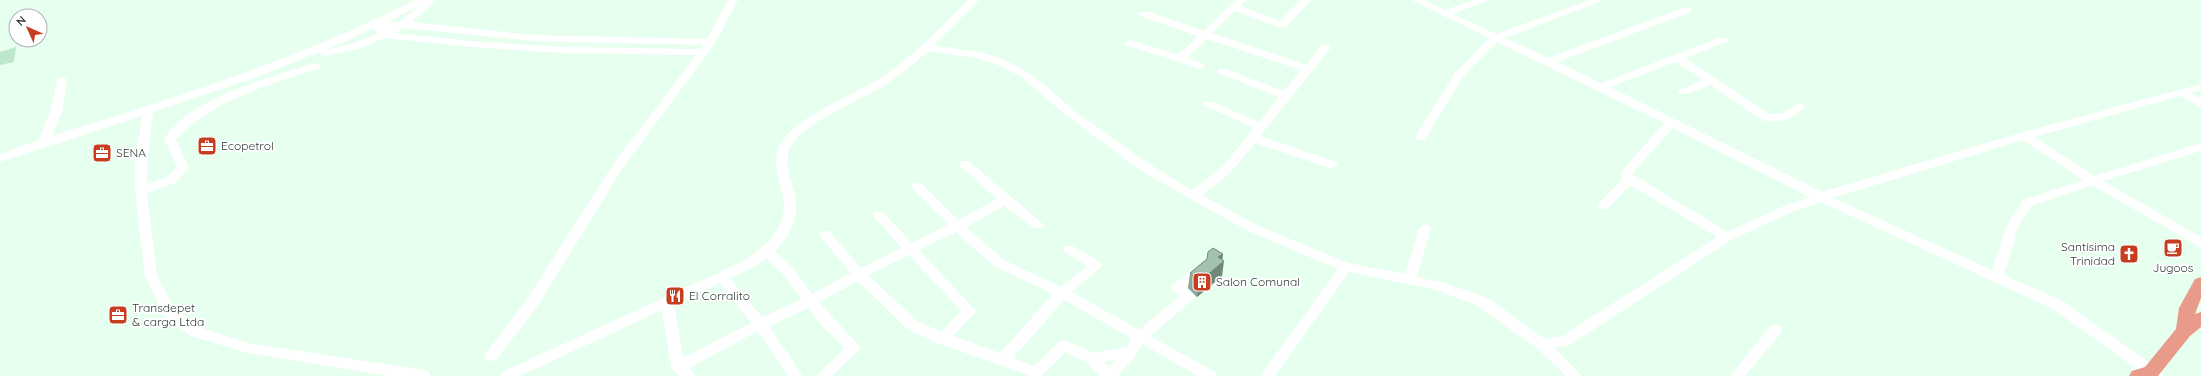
<svg xmlns="http://www.w3.org/2000/svg" width="2201" height="376" font-family="Quicksand,sans-serif">
<style>
.green{fill:#bde7cc}
.lines{fill:none;stroke-linecap:round;stroke-linejoin:round}
.minor{fill:#fff;fill-rule:evenodd}
.major{fill:#e89b8b;fill-rule:evenodd}
.wall{fill:#8ca796}
.shaded-wall{fill:#72887a}
.building{fill:#a3c2ae;stroke:#72887a}
.labels{text-anchor:middle;stroke-width:3.5;stroke-linejoin:round;paint-order:stroke}
.poi-label{font-size:12px;fill:#313d35;stroke:#fff;text-anchor:start}
</style>
<rect width="100%" height="100%" fill="#e6ffee"/>
<polygon class="green" points="16,47 14,62 0,65 0,52"/>
<g class="lines">
<g class="minor">
<path d="M415 0H436L412 22 532 35 707 39 728 0H738L716 42 622 169 537 307 496 360 491 361 486 360 484 356 527 299 614 163 696 55 563 53 471 47 385 38 358 49 325 56 321 55 320 52 257 77 153 112 147 162V184L167 177 177 167 164 139C192 96 265 80 311 64H319L320 66 319 68C268 86 213 99 176 140L189 168 175 183 147 193 157 276 174 308 201 328 248 343 424 370 429 372 431 376H389L248 353 191 336 164 315 145 276 135 191V162L142 116 0 162V154L39 140 51 109 58 78H66L67 80 63 109 52 136C176 97 299 59 415 0ZM420 5 399 22H388ZM374 28 377 34 350 44 326 50ZM404 28 532 41 703 45 700 49 563 47 471 41 395 33Z"/>
<path d="M968 0H979L934 45C958 49 982 51 1005 60 1032 71 1052 92 1074 110 1112 139 1151 166 1192 190L1222 167 1254 128 1205 106 1203 104 1205 102H1213L1259 122 1279 97 1218 73 1217 71 1218 69H1226L1284 91 1301 70 1207 39 1187 58 1204 64 1205 66 1204 68 1200 69 1126 45 1125 43 1130 40 1178 55 1198 36 1140 16 1139 14 1140 12H1148L1204 31 1235 0H1246L1241 6 1280 21 1301 0H1312L1286 27H1278L1235 11 1212 33 1306 65 1322 45H1330L1331 47 1330 49 1260 136 1336 162 1338 165 1332 169 1255 143 1230 173 1202 195 1254 224 1348 263 1405 274 1419 228 1425 224 1429 225 1431 228 1417 277 1444 283 1488 298 1545 339 1562 336 1717 237 1630 185 1607 209H1599L1597 206 1599 203 1623 178 1620 174 1622 171 1664 123 1497 42 1463 77 1425 140H1417L1415 137 1455 73 1489 38 1411 0H1424L1445 10 1474 0H1489L1453 14 1496 34 1590 0H1604L1505 38 1548 58 1683 8H1691V12L1557 62 1601 83 1719 38H1727L1728 40 1727 42 1685 58 1769 114H1781L1799 103 1803 105 1805 107 1803 109C1791 120 1778 124 1762 120L1711 85 1687 94H1679L1678 92 1679 90 1704 80 1676 62 1610 87 1822 192 2020 133 2201 84V90L2191 93 2201 99V108L2180 96 2034 137 2094 176 2201 143V151L2103 181 2201 237V248L2092 185 2031 206 2019 225 2004 275 2063 301 2162 372 2164 376H2147L2053 309 1821 202 1792 212 1731 240 1570 345 1555 348 1582 376H1566L1538 349 1478 306 1437 290 1349 272 1275 376H1260L1338 269 1246 230 1138 169 1066 115 1020 76 998 65 976 58 928 51C914 64 899 76 882 87 860 100 802 124 791 146 774 179 822 203 775 251L791 266 812 294 851 273 821 237 819 234 821 231H829L861 268 902 248 875 218 873 215 875 212H883L912 243 948 225 913 189 911 186 913 183H921L958 220 997 199 961 167 959 164 961 161H969L1044 225 1042 228H1034L1004 206 966 227 1004 260 1061 287 1087 266 1065 252 1063 249 1065 246H1073L1101 263 1102 266 1072 292 1139 330 1180 296 1170 288 1172 285 1195 267H1205L1206 270 1205 273 1186 288 1196 296 1194 299 1150 336 1215 372 1217 376H1198L1142 344 1136 355 1118 376H1100L1087 363 1066 352 1041 376H1031L937 343 907 329 858 281 819 302 861 348 832 376H816L845 348 819 323 808 308 769 326 803 376H788L758 331 689 368 696 376H679L671 367 662 310 520 376H500L502 372 742 262C825 209 753 178 785 137 806 112 857 94 885 75 916 54 942 26 968 0ZM1673 128 1810 197 1784 206 1728 232 1632 174ZM2023 140 2083 180 2023 200 2007 225 1992 270 1833 198ZM956 232 994 266 1053 294 1000 353 953 336 976 311 919 250ZM909 255 961 311 941 332 917 321 868 275ZM766 258 781 272 802 299 762 317 730 278 752 268ZM720 283 751 323 683 358 674 304ZM1064 300 1131 338 1127 347 1093 353 1065 340 1060 341 1034 366 1013 358ZM1116 360 1109 367 1104 362Z"/>
<polygon points="1775,325 1780,326 1782,330 1780,334 1745,376 1730,376 1770,326"/>
</g>
<polygon class="major" points="2201,277 2201,298 2195,314 2201,312 2201,327 2190,336 2158,376 2129,376 2132,371 2145,367 2176,329 2179,308 2195,279"/>
</g>
<polygon class="wall" points="1223,254 1222,260 1222,276 1197,297 1188,288 1190,273"/>
<polygon class="shaded-wall" points="1223,254 1222,263 1224,261 1222,276 1197,297 1199,282 1218,257"/>
<polygon class="building" points="1213,248 1223,254 1218,257 1224,261 1199,282 1190,273 1207,259 1208,252"/>
<defs>
<symbol id="office-square" viewBox="-11 -11 22 22"><rect x="-9" y="-9" width="18" height="18" rx="4" fill="#c73d1f" stroke="#fff"/><path d="M-6-3h4V-5.5h4V-3h4V5H-6ZM-1-4.5V-3h2v-1.5ZM-6 0V1H6V0Z" fill="#fff"/></symbol>
<symbol id="cafe-square" viewBox="-11 -11 22 22"><rect x="-9" y="-9" width="18" height="18" rx="4" fill="#c73d1f" stroke="#fff"/><path d="M-5.5-4.5H6V0H3Q3 3.5 0 3.5H-2.5Q-5.5 3.5-5.5 0ZM3-3.2v2h1.7v-2ZM-6 4.5H4V6H-6Z" fill="#fff"/></symbol>
<symbol id="church-square" viewBox="-11 -11 22 22"><rect x="-9" y="-9" width="18" height="18" rx="4" fill="#c73d1f" stroke="#fff"/><path d="M-1.2-6h2.4v3.5h3.3v2.4h-3.3V6h-2.4V-.1h-3.3v-2.4h3.3Z" fill="#fff"/></symbol>
<symbol id="building-square" viewBox="-11 -11 22 22"><rect x="-9" y="-9" width="18" height="18" rx="4" fill="#c73d1f" stroke="#fff"/><path d="M-4-6H4V6H1V3H-1V6H-4ZM-2.5-4.3h1.7v1.8h-1.7ZM.8-4.3h1.7v1.8H.8ZM-2.5-1h1.7V.8h-1.7ZM.8-1h1.7V.8H.8Z" fill="#fff"/></symbol>
<symbol id="restaurant-square" viewBox="-11 -11 22 22"><rect x="-9" y="-9" width="18" height="18" rx="4" fill="#c73d1f" stroke="#fff"/><path d="M-5-6h1v4h1v-4h1v4h1v-4h1v5L-1.5 .5V6h-2V.5L-5-1ZM5-6V6H3V1.5H1.5Q1.5-4 5-6Z" fill="#fff"/></symbol>
</defs>
<g fill-rule="evenodd">
<use href="#office-square" x="196" y="135" width="22" height="22"/>
<use href="#office-square" x="91" y="142" width="22" height="22"/>
<use href="#cafe-square" x="2162" y="237" width="22" height="22"/>
<use href="#church-square" x="2118" y="243" width="22" height="22"/>
<use href="#building-square" x="1191" y="271" width="22" height="22"/>
<use href="#restaurant-square" x="664" y="285" width="22" height="22"/>
<use href="#office-square" x="107" y="304" width="22" height="22"/>
</g>
<g class="labels">
<g class="poi-label">
<text x="221" y="150">Ecopetrol</text>
<text x="116" y="157">SENA</text>
<text x="2115" y="251" text-anchor="end">Santísima<tspan x="2115" dy="14">Trinidad</tspan></text>
<text x="2173" y="272" text-anchor="middle">Jugoos</text>
<text x="1216" y="286">Salon Comunal</text>
<text x="689" y="300">El Corralito</text>
<text x="132" y="312">Transdepet<tspan x="132" dy="14">&amp; carga Ltda</tspan></text>
</g>
</g>
<g transform="translate(28 28) rotate(315)"><circle r="19" fill="#ffffff" stroke="#adb1ae"/>
<path d="M0-3L7 15L0 10L-7 15Z" fill="#c73d1f"/>
<text y="-6" font-size="11" font-weight="bold" text-anchor="middle" fill="#313d35">N</text>
</g>
</svg>
